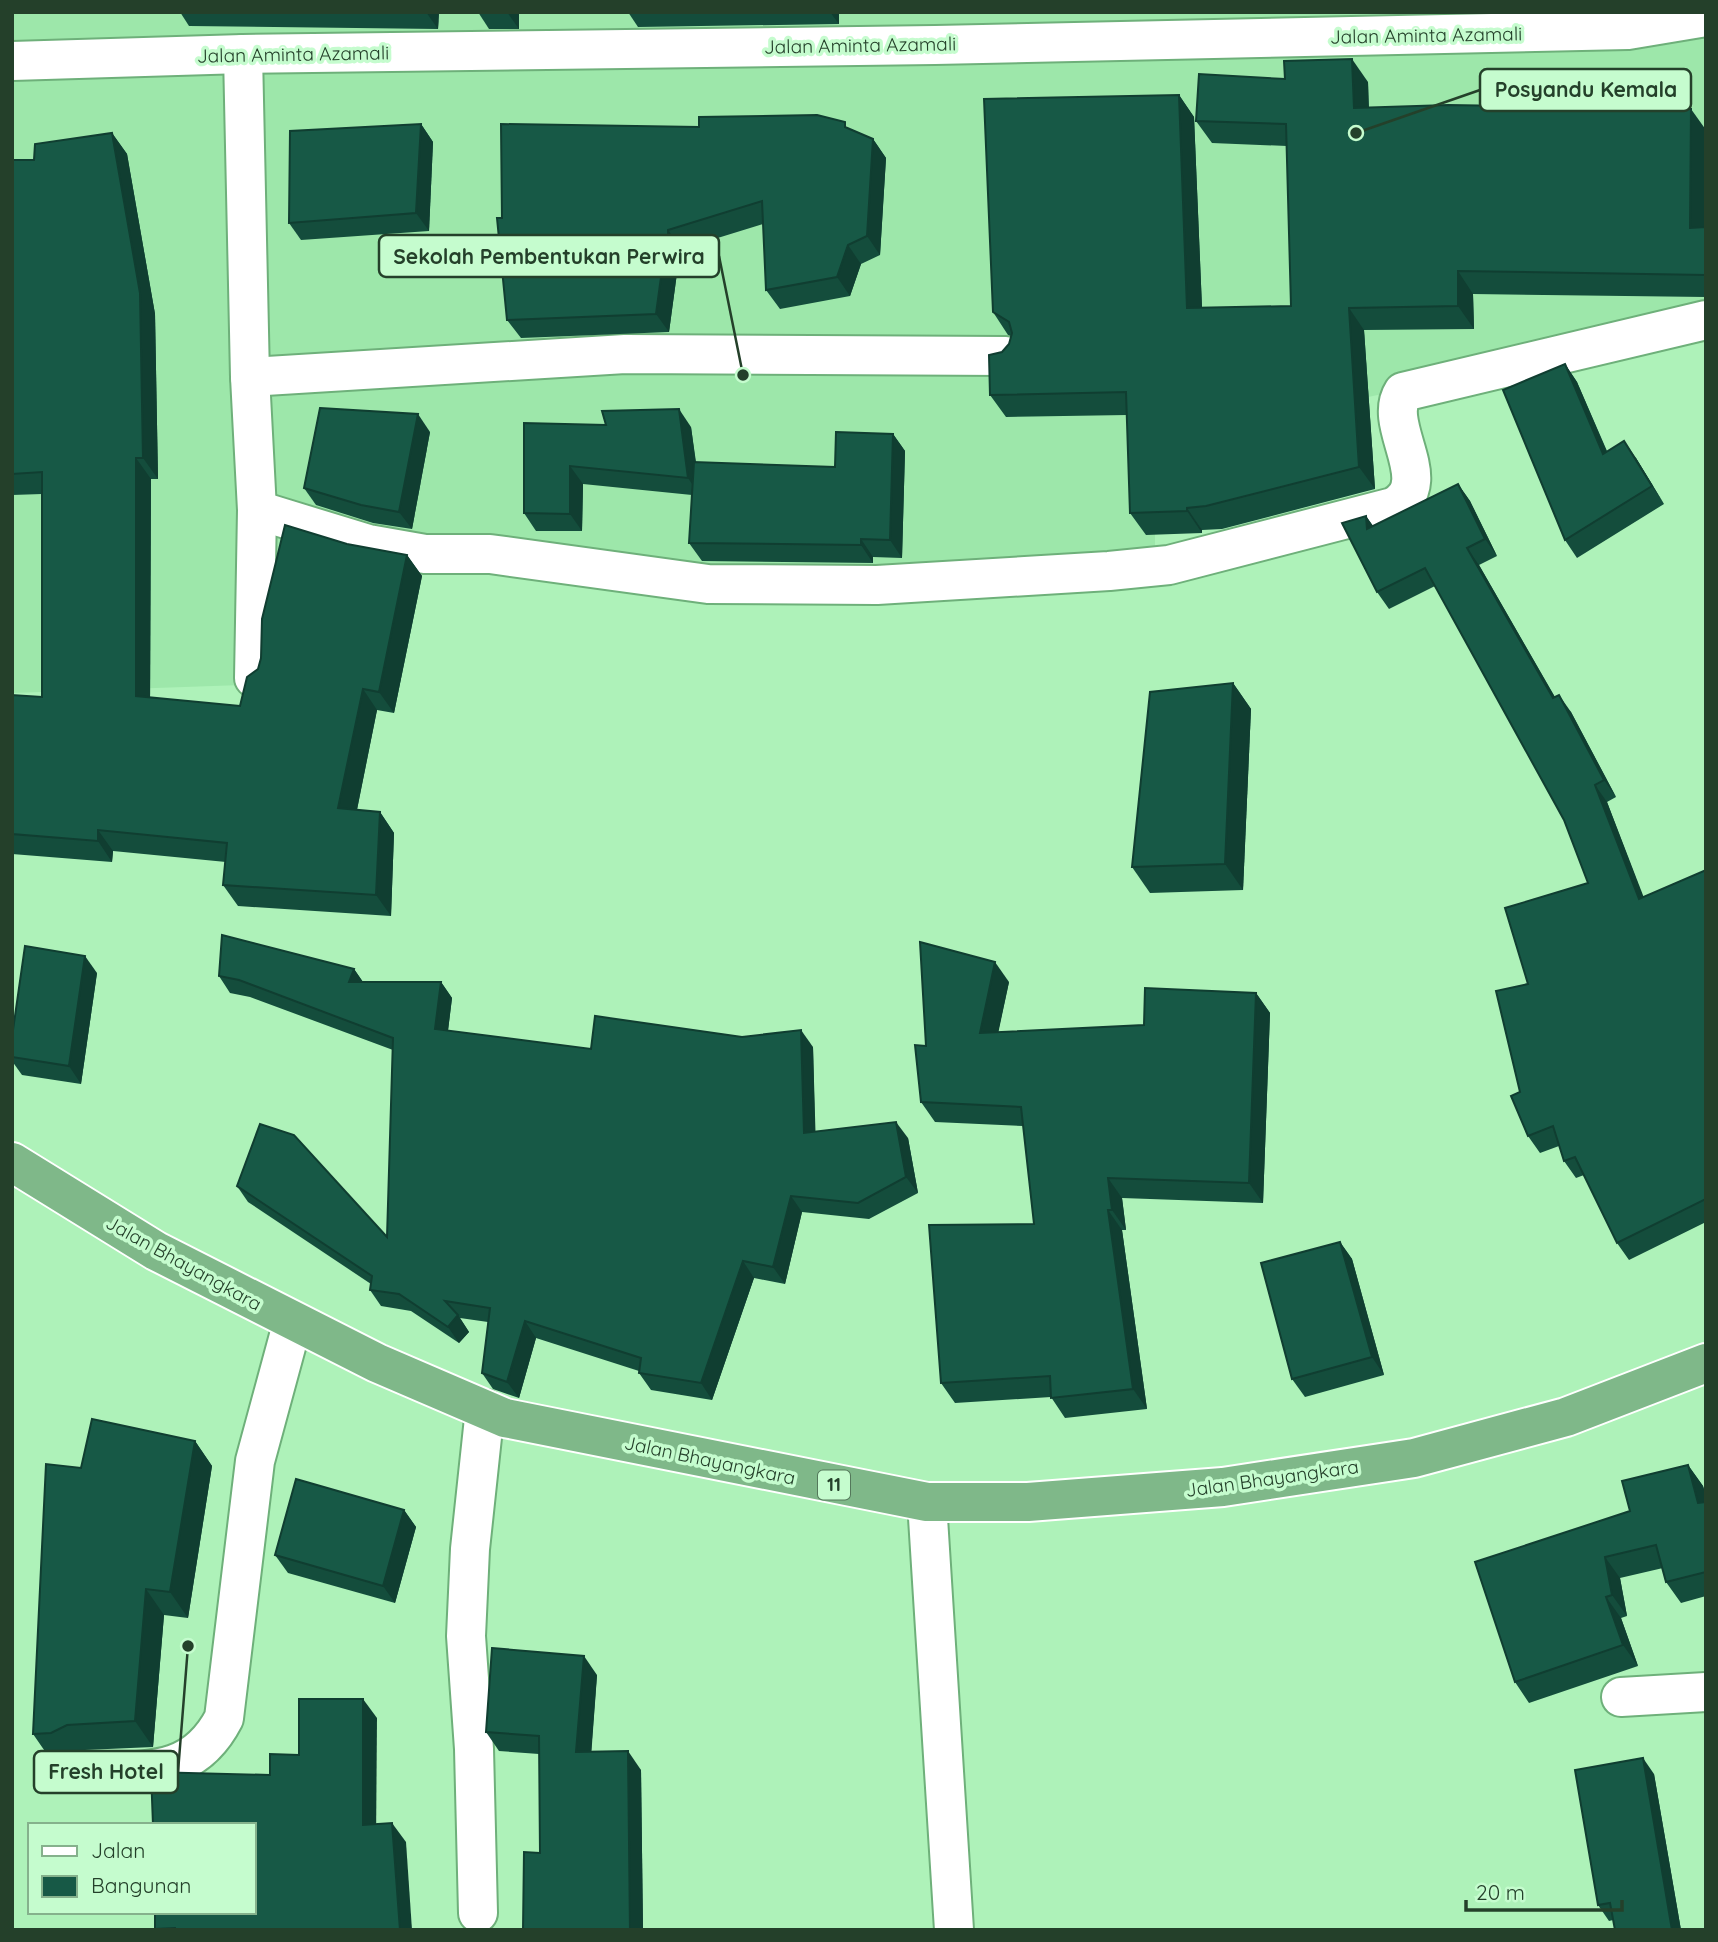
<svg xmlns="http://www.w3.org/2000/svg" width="1718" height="1942" font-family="Quicksand,sans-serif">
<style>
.built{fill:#9de7aa}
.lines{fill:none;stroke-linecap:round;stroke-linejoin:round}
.street-casing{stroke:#6eb07a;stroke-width:42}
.highway-casing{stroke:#fff;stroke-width:42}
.street{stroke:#fff;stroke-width:38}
.highway{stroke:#7fb889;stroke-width:38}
.wall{fill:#144d3c}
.shaded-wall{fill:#103e31}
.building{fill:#175946;stroke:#103e31;stroke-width:2}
.labels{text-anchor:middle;stroke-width:7;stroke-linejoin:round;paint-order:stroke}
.shield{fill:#c5fcce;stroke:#54785b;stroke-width:2}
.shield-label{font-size:18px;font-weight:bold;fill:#24402a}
.street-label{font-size:19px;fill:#24402a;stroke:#c5fcce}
.leader{fill:none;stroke:#24402a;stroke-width:2.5}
.callout-dot{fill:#24402a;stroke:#c5fcce;stroke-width:2.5}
.callout{fill:#c5fcce;stroke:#24402a;stroke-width:2.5}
.callout-label{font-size:21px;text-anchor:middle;font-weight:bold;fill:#24402a}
</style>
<rect width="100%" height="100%" fill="#aef2b9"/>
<polygon class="built" points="12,12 1706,12 1706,328 1240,423 1155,424 1155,560 725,595 310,529 273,684 12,693"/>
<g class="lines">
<defs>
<g id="street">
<polyline points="243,54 250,377 257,510 254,678"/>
<polyline points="12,61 243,54 935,45 1628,30 1706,17"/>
<polyline points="250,377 625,354 1006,356"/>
<path d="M257 510 368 544 425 554H490L708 584 877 585 1109 571 1169 565 1393 507C1439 483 1381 426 1403 392L1706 320"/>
<polyline points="927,1502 954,1930"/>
<polyline points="1621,1697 1706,1692"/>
<path d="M85 1772C145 1770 193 1778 224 1718L255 1461 293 1321"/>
<polyline points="478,1913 474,1749 466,1636 470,1549 485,1409"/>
</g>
<polyline id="highway" points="12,1162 156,1251 377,1363 505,1418 927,1502 1028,1502 1223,1487 1414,1458 1566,1417 1706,1363"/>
</defs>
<use href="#street" class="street-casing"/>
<use href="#highway" class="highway-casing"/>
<use href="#street" class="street"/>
<use href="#highway" class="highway"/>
</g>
<g class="wall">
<polygon points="12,12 51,12 12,14"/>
<polygon points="180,12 439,12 438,29 189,26"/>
<polygon points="478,12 519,12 519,29 489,29"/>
<polygon points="628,12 839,12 839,24 638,27"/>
<polygon points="1285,79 1368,82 1369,107 1706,130 1706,297 1473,294 1474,329 1364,330 1375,489 1222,529 1202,530 1202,533 1146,535 1130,513 1127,415 1006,417 990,395 1002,352 1009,344 1011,336 1008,335 993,312 1179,95 1194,117 1202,308 1291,306 1287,146 1212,143 1196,121"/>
<polygon points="421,124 433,142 429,231 301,240 289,223"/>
<polygon points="851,129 873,139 886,158 880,255 861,264 850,296 780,309 766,290 763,224 682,249 683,273 677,273 669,332 521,338 507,320 502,218"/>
<polygon points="112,133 127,154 155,314 158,479 151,479 150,698 240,706 258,669 347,544 407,555 422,576 394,713 377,710 357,810 380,812 394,833 391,916 238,906 223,885 226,862 113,851 112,862 12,854 12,695 42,697 42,494 12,495 12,160 34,160"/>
<polygon points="1565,364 1577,382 1607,451 1636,458 1664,504 1577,558 1565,540"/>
<polygon points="524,423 691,427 696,462 835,467 893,434 905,451 902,558 873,557 873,563 702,561 689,543 692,495 583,484 582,531 536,531 524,513"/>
<polygon points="430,432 412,529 373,523 316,505 304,488"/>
<polygon points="1458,484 1470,501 1497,556 1479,565 1555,697 1571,712 1616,797 1607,802 1643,897 1706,870 1706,1222 1629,1260 1617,1243 1584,1175 1576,1178 1564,1161 1559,1146 1540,1153 1528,1136 1520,1092 1528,984 1588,883 1564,820 1435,586 1389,609 1377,592 1366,516 1373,526"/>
<polygon points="1233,683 1251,709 1243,890 1150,893 1132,867"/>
<polygon points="354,969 363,982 441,982 452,998 448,1031 591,1049 813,1047 815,1132 908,1138 918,1193 869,1219 802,1212 785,1284 754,1278 712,1400 651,1390 639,1373 639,1371 536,1338 519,1398 493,1389 482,1373 488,1322 460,1318 469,1332 459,1343 411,1311 381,1306 370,1290 371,1284 248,1202 237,1186 387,1237 393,1050 250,997 230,993 219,976"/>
<polygon points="97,973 81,1084 22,1075 12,1061 12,1037"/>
<polygon points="1009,982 998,1032 1144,1025 1256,993 1270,1013 1263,1203 1122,1198 1126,1230 1122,1230 1147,1409 1065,1418 1051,1397 955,1403 941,1383 1034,1224 1023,1126 935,1122 921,1102 926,1046"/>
<polygon points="1340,1242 1352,1259 1384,1375 1305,1397 1292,1379"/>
<polygon points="195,1441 212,1466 188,1618 164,1615 153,1747 85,1750 69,1758 51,1760 33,1734 81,1468"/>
<polygon points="1688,1465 1703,1486 1706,1496 1706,1596 1681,1603 1666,1582 1663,1568 1620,1578 1627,1616 1621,1618 1638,1666 1529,1703 1515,1682 1630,1511"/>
<polygon points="404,1510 416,1527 395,1603 288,1573 275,1555"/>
<polygon points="597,1675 591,1752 641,1770 643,1930 523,1930 540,1853 539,1754 499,1751 486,1732"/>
<polygon points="1654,1774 1681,1930 1615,1930 1613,1920 1609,1921 1598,1905"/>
</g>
<g class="shaded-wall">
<polygon points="426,12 439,12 438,29"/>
<polygon points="507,12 519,12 519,29"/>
<polygon points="830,12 839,12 839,24"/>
<polygon points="1352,59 1368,82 1369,130 1354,108"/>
<polygon points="1179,95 1194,117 1203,331 1187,308"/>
<polygon points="1691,109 1706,130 1706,250 1690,228"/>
<polygon points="421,124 433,142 429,231 416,213"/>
<polygon points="112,133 127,154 155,314 158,479 143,458"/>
<polygon points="873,139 886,158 880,255 867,236"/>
<polygon points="668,230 682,249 683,273 669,254"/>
<polygon points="848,245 861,264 850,296 837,277"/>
<polygon points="664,255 677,273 669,332 656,314"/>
<polygon points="1458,271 1473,294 1474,329 1458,306"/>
<polygon points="1349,308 1364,330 1375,489 1359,467"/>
<polygon points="1565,364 1577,382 1615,471 1603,454"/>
<polygon points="679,409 691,427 700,496 688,478"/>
<polygon points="418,414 430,432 412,529 399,512"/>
<polygon points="893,434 905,451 902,558 890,540"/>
<polygon points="1624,441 1636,458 1664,504 1652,486"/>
<polygon points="136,458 151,479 150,717 136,696"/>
<polygon points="570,466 583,484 582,531 570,514"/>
<polygon points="1458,484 1470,501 1497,556 1485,539"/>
<polygon points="1187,508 1202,530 1202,533 1187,511"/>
<polygon points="1366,516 1378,533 1367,529"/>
<polygon points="861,539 873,557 873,563 861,545"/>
<polygon points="1467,548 1479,565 1565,715 1553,698"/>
<polygon points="407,555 422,576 394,713 379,692"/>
<polygon points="1233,683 1251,709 1243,890 1225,864"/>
<polygon points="363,689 377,710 353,829 338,808"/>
<polygon points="1559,695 1571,712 1616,797 1604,780"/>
<polygon points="1595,785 1607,802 1651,916 1639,899"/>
<polygon points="380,812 394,833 391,916 376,895"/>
<polygon points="98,830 113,851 112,862 98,841"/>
<polygon points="85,956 97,973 81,1084 69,1066"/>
<polygon points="995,962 1009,982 994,1053 980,1033"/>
<polygon points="354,969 365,985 349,982"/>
<polygon points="441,982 452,998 446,1046 435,1029"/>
<polygon points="1256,993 1270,1013 1263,1203 1249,1183"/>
<polygon points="801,1030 813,1047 816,1150 804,1133"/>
<polygon points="896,1122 908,1138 918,1193 906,1177"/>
<polygon points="1108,1178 1122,1198 1126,1230 1112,1210"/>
<polygon points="791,1196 802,1212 785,1284 773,1267"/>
<polygon points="1108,1210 1122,1230 1147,1409 1133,1389"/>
<polygon points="1340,1242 1352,1259 1384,1375 1372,1357"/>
<polygon points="743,1261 754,1278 712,1400 701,1383"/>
<polygon points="458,1315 469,1332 459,1343 448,1327"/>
<polygon points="525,1321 536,1338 519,1398 507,1382"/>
<polygon points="195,1441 212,1466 188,1618 170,1592"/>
<polygon points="1688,1465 1703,1486 1706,1496 1706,1514 1698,1503"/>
<polygon points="404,1510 416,1527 395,1603 383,1586"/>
<polygon points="1605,1557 1620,1578 1627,1616 1612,1595"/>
<polygon points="146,1589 164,1615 153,1747 135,1721"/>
<polygon points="1606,1597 1621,1618 1638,1666 1623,1645"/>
<polygon points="584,1656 597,1675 590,1771 576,1752"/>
<polygon points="363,1699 377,1718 376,1844 363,1825"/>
<polygon points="628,1751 641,1770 643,1930 630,1930"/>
<polygon points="1643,1758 1654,1774 1681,1930 1672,1930"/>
<polygon points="392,1823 406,1842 412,1930 400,1930"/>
</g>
<g class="building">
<polygon points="1352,59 1354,108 1448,105 1691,109 1690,228 1706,227 1706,275 1458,271 1458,306 1349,308 1359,467 1206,506 1187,508 1187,511 1130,513 1126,392 990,395 989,355 1002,352 1009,344 1012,333 1009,322 993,312 984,99 1179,95 1187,308 1291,306 1286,124 1196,121 1199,74 1285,79 1284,61"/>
<polygon points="817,115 845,122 845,127 873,139 867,236 848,245 837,277 766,290 762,201 668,230 669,254 664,255 656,314 507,320 497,218 502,218 501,124 699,127 699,117"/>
<polygon points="421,124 416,213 289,223 290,131"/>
<polygon points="112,133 140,293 143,458 136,458 136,696 240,706 247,677 258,669 261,658 262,619 285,525 347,544 407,555 379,692 363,689 338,808 380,812 376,895 223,885 227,843 98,830 98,841 12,834 12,695 42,697 42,472 12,474 12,160 34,160 35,144"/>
<polygon points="1565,364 1603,454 1624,441 1652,486 1565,540 1503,390"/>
<polygon points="320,408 418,414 399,512 361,505 304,488"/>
<polygon points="679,409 688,478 570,466 570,514 524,513 524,423 606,425 602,411"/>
<polygon points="836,432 893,434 890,540 861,539 861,545 689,543 694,462 835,467"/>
<polygon points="1458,484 1485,539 1467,548 1553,698 1559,695 1604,780 1595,785 1639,899 1706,870 1706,1199 1617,1243 1575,1157 1564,1161 1553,1126 1528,1136 1511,1096 1520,1092 1496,991 1528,984 1505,908 1588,883 1564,820 1425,568 1377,592 1342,523 1366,516 1367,529"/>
<polygon points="1233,683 1225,864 1132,867 1150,692"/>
<polygon points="222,935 354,969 349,982 441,982 435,1029 591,1049 595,1016 742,1037 801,1030 804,1133 896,1122 906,1177 858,1203 791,1196 773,1267 743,1261 701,1383 639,1373 641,1358 525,1321 507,1382 482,1373 490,1308 445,1301 458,1315 448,1327 399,1294 370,1290 372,1276 237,1186 260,1124 294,1135 387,1237 393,1038 239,980 219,976"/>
<polygon points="920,942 995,962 980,1033 1144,1025 1145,988 1256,993 1249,1183 1108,1178 1112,1210 1108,1210 1133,1389 1051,1398 1050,1376 941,1383 929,1225 1034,1224 1021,1107 921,1102 915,1045 926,1046"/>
<polygon points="25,946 85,956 69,1066 12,1057 12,1037"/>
<polygon points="1340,1242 1372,1357 1292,1379 1261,1263"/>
<polygon points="92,1419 195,1441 170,1592 146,1589 135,1721 67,1725 51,1733 33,1734 46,1464 81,1468"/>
<polygon points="1688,1465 1698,1503 1706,1502 1706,1572 1666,1582 1656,1545 1605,1557 1612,1595 1606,1597 1623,1645 1515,1682 1475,1562 1630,1511 1622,1481"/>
<polygon points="296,1479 404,1510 383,1586 275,1555"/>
<polygon points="492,1648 584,1656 576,1752 628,1751 630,1930 523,1930 524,1852 540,1853 539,1736 486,1732"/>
<polygon points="299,1699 363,1699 363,1825 392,1823 400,1930 175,1930 175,1928 155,1929 155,1912 254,1912 254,1825 153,1825 151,1772 270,1775 270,1754 299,1755"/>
<polygon points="1643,1758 1672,1930 1615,1930 1610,1903 1598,1905 1575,1770"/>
</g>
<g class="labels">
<rect class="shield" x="818" y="1470.5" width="32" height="29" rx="5"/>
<g class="shield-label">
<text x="834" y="1491">11</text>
</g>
<g class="street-label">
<text transform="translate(1426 35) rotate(-1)" y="7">Jalan Aminta Azamali</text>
<text transform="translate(860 45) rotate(-1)" y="7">Jalan Aminta Azamali</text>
<text transform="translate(293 54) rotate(-1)" y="7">Jalan Aminta Azamali</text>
<text transform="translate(184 1263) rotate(29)" y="7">Jalan Bhayangkara</text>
<text transform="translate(710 1460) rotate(12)" y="7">Jalan Bhayangkara</text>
<text transform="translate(1272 1478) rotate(-8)" y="7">Jalan Bhayangkara</text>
</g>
</g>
<path class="leader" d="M1356 133L1480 90M743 375L719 256M188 1646L178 1772"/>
<g class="callout-dot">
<circle cx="1356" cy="133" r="7"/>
<circle cx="743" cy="375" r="7"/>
<circle cx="188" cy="1646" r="7"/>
</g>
<g class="callout">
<rect x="1480" y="69" width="211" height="42" rx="7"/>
<rect x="379" y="235" width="340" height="42" rx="7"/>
<rect x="34" y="1751" width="144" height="42" rx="7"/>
</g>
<g class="callout-label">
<text x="1586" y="97">Posyandu Kemala</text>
<text x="549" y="264">Sekolah Pembentukan Perwira</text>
<text x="106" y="1779">Fresh Hotel</text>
</g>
<rect width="1718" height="1942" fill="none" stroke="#24402a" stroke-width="28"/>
<rect x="28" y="1823" width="228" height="91" fill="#c5fcce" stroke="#85b18c" stroke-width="2"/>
<rect x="42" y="1846" width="35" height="10" fill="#ffffff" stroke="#85b18c" stroke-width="2"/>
<text x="91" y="1858" font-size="21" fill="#24402a">Jalan</text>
<rect x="42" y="1876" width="35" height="21" fill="#175946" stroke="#85b18c" stroke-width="2"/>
<text x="91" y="1893" font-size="21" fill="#24402a">Bangunan</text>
<path d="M1466 1900v10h156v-10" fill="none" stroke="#24402a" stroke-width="3.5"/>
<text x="1476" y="1900" font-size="21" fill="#24402a" stroke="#c5fcce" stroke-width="5" paint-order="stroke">20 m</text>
</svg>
